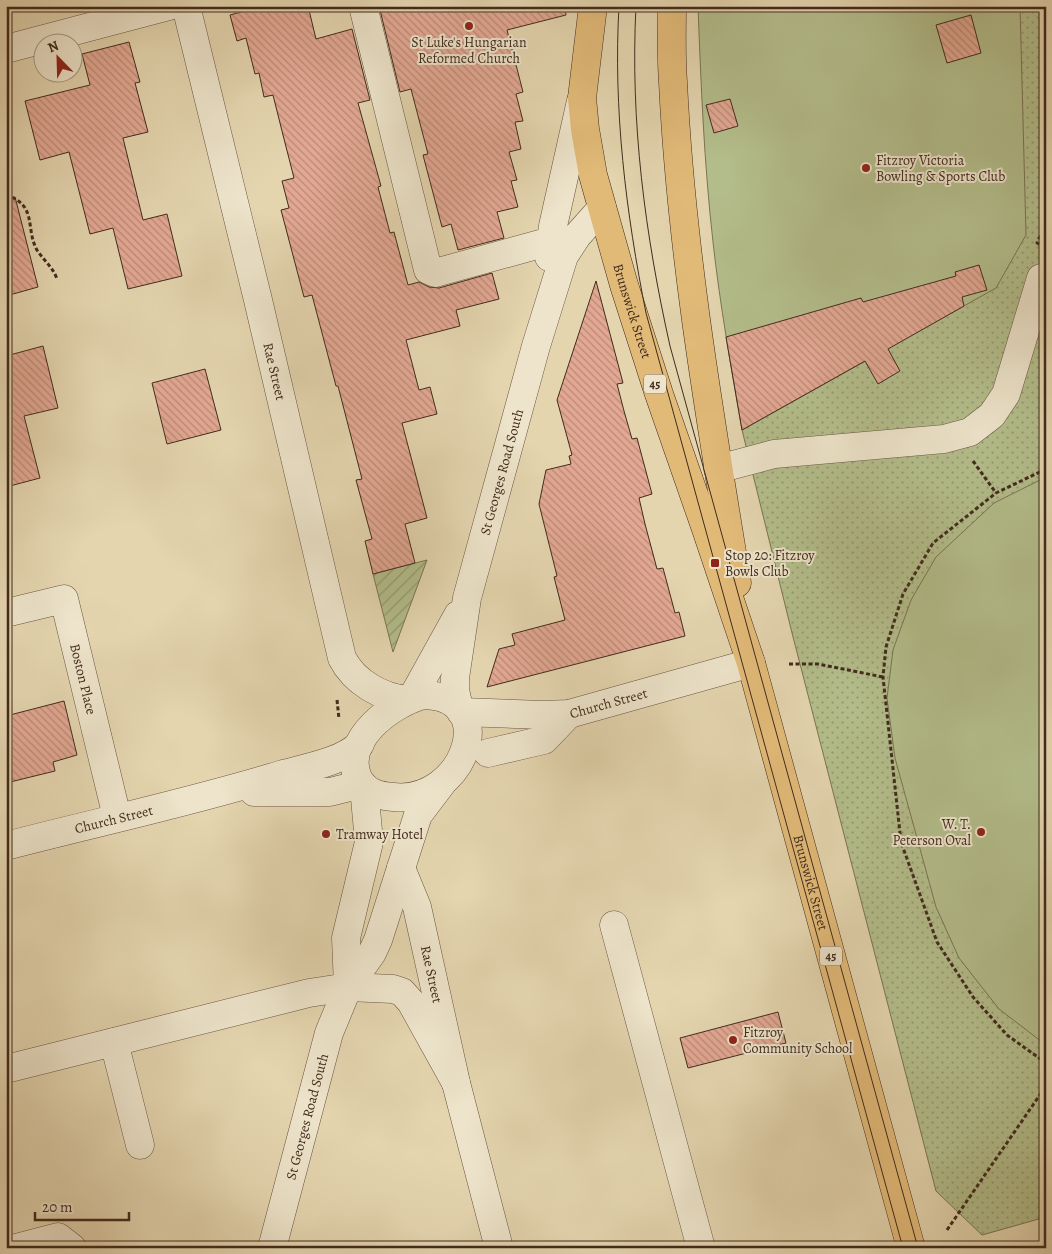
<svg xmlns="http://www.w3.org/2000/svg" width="1052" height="1254" font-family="Alegreya,serif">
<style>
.grass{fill:url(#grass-dots);stroke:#7a7454}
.garden{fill:url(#garden-furrows);stroke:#7a7454}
.pitch{fill:#b3bd8b;stroke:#7a7454}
.building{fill:url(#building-back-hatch);stroke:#412b1d}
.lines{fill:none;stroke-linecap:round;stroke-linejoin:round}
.minor-casing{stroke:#6a5642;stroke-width:29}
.highway-casing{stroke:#412b1d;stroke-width:29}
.path{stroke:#412b1d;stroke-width:3;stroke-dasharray:4 2.5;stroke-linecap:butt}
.minor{stroke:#ede4cb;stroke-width:28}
.highway{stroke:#e2ba78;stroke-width:28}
.tram{stroke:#412b1d;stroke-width:1}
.poi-dot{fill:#8f2418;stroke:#ede4cb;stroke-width:2}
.labels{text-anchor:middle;stroke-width:4;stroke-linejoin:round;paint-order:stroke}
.shield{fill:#ede4cb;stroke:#756251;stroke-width:1}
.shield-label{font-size:12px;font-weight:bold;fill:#412b1d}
.poi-label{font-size:14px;fill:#412b1d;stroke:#ede4cb;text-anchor:start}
.street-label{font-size:14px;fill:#412b1d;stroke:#ede4cb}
</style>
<defs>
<pattern id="grass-dots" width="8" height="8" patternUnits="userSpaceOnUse" patternTransform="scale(1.25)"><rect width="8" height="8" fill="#b3bd8b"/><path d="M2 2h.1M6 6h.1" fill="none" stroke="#939a71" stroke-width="1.8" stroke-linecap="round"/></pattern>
<pattern id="garden-furrows" width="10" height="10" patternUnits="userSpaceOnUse" patternTransform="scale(1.25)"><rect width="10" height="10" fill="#b3bd8b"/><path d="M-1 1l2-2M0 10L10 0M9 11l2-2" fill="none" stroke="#939a71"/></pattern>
<pattern id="building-back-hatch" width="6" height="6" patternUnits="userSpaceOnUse" patternTransform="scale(1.25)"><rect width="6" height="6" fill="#e3a893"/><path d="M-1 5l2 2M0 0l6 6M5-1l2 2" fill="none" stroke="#ba8977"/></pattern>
</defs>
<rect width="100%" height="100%" fill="#e4d5af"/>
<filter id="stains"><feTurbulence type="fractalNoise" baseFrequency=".004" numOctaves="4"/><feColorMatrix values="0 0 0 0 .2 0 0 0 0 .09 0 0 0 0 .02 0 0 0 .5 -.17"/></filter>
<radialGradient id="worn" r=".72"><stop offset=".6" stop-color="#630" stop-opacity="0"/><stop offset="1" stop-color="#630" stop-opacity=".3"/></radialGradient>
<polygon class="grass" points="698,6 1046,6 1046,1217 982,1235 936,1191 792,633 742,430"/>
<polygon class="garden" points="427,560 393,652 373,574"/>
<g class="pitch">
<path d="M698 6H1020L1026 235 996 288 742 430C731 367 720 305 713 242 704 163 701 85 698 6Z"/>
<polygon points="1046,477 1046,1045 999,1009 959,958 936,907 895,758 887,698 893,650 911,600 936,557 994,503"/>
</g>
<g class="building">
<polygon points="262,6 308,6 316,39 352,29 370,100 358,103 381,186 378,187 390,233 394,232 408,285 419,282 429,287 439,288 492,273 499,299 456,310 460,326 406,340 419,390 430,387 437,414 402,423 427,518 405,524 415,563 373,574 365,541 372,539 356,480 362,479 338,386 336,386 312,295 304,297 281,210 289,208 282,181 294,178 283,135 273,95 264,97 259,73 255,74 246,38 237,41 230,15"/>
<polygon points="379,6 565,6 566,15 507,30 523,92 516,94 523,121 515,122 521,149 509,152 517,180 511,181 518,207 497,212 504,238 458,250 451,224 442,227 423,155 428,154 411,89 400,92"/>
<polygon points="971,15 981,53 947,63 936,25"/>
<polygon points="129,42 140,82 135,83 148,132 123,138 143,220 167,214 182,276 128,289 113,228 90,234 69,152 40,160 25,101 90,85 82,54"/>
<polygon points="730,99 738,126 714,133 706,105"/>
<polygon points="15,197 38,287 6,296 6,198"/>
<polygon points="979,265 987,290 962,297 964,306 888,349 900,371 878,384 865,361 742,430 726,337 861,298 863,302 956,276 955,272"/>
<polygon points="596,281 623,383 617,384 624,411 632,439 637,438 652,494 639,498 645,524 657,569 663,568 675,613 679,612 685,636 487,687 499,649 515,645 512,634 565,620 554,577 557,576 539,504 546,470 571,464 569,456 572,455 557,400"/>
<polygon points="43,346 58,408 24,416 40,478 6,487 6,356"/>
<polygon points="205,369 221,430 167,444 152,383"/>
<polygon points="64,701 77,755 53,762 55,771 6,783 6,716"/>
<polygon points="778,1012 786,1043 688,1068 680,1038"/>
</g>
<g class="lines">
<defs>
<g id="minor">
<path id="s1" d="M186 6 258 300 342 658C354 682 382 698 408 700"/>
<polyline points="363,6 428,270 435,273 551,241"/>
<polyline points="6,49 169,6"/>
<polyline points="549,257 553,226 581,101"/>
<polyline points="718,469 774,454 944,439 970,432 992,415 1006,394 1041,278"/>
<path id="s2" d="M6 613 64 599 117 817"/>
<path d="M424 695C503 697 464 805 393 797 378 796 365 792 358 778 341 740 392 703 424 695Z"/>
<polyline points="412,698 458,615"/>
<path id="s3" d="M459 708 455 690V678L467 598 536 346 564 256 577 236 602 208"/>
<path id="s4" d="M461 712 543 715 569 714 751 663"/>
<polyline points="488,753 544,740 569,714"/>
<polyline points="254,792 330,792 362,784"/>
<path id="s5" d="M6 846C98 822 192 802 283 774 306 768 344 761 360 744"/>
<path id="s6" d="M401 868 417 907 456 1083 499 1248"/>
<polyline points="614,925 701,1248"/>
<polyline points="348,987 346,938 369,842 364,787"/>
<polyline points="114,1042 140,1145"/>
<polyline points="6,1069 309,993 348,987 393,989 402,992 411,1002 456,1083"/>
<polyline points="16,1248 58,1237 72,1248"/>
<path id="s7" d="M272 1248 329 1033 348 987 372 953 378 940 418 815 443 782"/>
</g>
<g id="highway">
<path id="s8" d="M593 6 582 98 585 129 593 175 624 285 659 394 706 529 751 663 911 1248"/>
<path d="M672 6C672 32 671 57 673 82 681 250 710 417 737 583"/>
</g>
</defs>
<use href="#minor" class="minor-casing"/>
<use href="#highway" class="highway-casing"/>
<g class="path">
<path d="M6 195C38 205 25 229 37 250 44 261 53 267 57 279"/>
<polyline points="1046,224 1037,243 1046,247"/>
<polyline points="973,461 996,493"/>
<polyline points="1046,469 996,493 933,543 903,594 886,647 883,677 901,842 937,942 973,997 1007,1035 1046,1063"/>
<polyline points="789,664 818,664 883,677"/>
<polyline points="337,700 339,719"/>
<polyline points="947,1230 1046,1086"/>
</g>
<use href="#minor" class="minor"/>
<use href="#highway" class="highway"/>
<g class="tram">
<path d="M619 6C613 109 626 213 646 313L903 1248"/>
<path d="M636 6C630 122 645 234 670 346L918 1248"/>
</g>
</g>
<g class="poi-dot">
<circle cx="469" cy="26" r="5"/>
<circle cx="866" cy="168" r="5"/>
<rect x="710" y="558" width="10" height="10" rx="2.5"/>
<circle cx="981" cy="832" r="5"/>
<circle cx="326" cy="834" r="5"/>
<circle cx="733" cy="1040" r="5"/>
</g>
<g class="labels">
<g class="shield">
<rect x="644" y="374.5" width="22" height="19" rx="4"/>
<rect x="820" y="946.5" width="22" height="19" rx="4"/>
</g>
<g class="shield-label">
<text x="655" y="388">45</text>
<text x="831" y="960">45</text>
</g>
<g class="poi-label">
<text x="469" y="47" text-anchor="middle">St Luke's Hungarian<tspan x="469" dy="16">Reformed Church</tspan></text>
<text x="876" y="165">Fitzroy Victoria<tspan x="876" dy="16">Bowling &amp; Sports Club</tspan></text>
<text x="725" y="560">Stop 20: Fitzroy<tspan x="725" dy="16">Bowls Club</tspan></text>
<text x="971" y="829" text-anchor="end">W. T.<tspan x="971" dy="16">Peterson Oval</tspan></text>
<text x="336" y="839">Tramway Hotel</text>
<text x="743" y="1037">Fitzroy<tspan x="743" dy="16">Community School</tspan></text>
</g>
<g class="street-label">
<text dy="5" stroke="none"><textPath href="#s8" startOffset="312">Brunswick Street</textPath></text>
<text dy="5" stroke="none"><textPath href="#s1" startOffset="376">Rae Street</textPath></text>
<text dy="5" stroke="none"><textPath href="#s3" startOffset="242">St Georges Road South</textPath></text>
<text dy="5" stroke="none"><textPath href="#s2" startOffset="142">Boston Place</textPath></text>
<text dy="5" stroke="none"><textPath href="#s4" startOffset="149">Church Street</textPath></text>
<text dy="5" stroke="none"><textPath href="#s5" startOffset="111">Church Street</textPath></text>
<text dy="5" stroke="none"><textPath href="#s8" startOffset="911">Brunswick Street</textPath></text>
<text dy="5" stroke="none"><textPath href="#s6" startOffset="111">Rae Street</textPath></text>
<text dy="5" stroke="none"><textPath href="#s7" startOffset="136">St Georges Road South</textPath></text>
</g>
</g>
<rect width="1052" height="1254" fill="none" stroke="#e4d5af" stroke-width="25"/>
<rect x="8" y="8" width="1037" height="1239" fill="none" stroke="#412b1d" stroke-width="2.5"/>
<rect x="12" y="12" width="1027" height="1229" fill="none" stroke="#412b1d"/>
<g transform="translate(58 58) rotate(337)"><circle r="24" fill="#ede4cb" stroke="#a89a85"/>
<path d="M0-4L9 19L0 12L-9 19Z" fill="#8f2418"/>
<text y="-8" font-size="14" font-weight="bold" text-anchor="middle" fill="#412b1d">N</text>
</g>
<path d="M35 1212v8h94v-8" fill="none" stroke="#412b1d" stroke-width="2.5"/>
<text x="42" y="1212" font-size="15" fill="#412b1d" stroke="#ede4cb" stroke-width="4" paint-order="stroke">20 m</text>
<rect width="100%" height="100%" filter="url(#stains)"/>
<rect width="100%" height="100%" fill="url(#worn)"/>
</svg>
